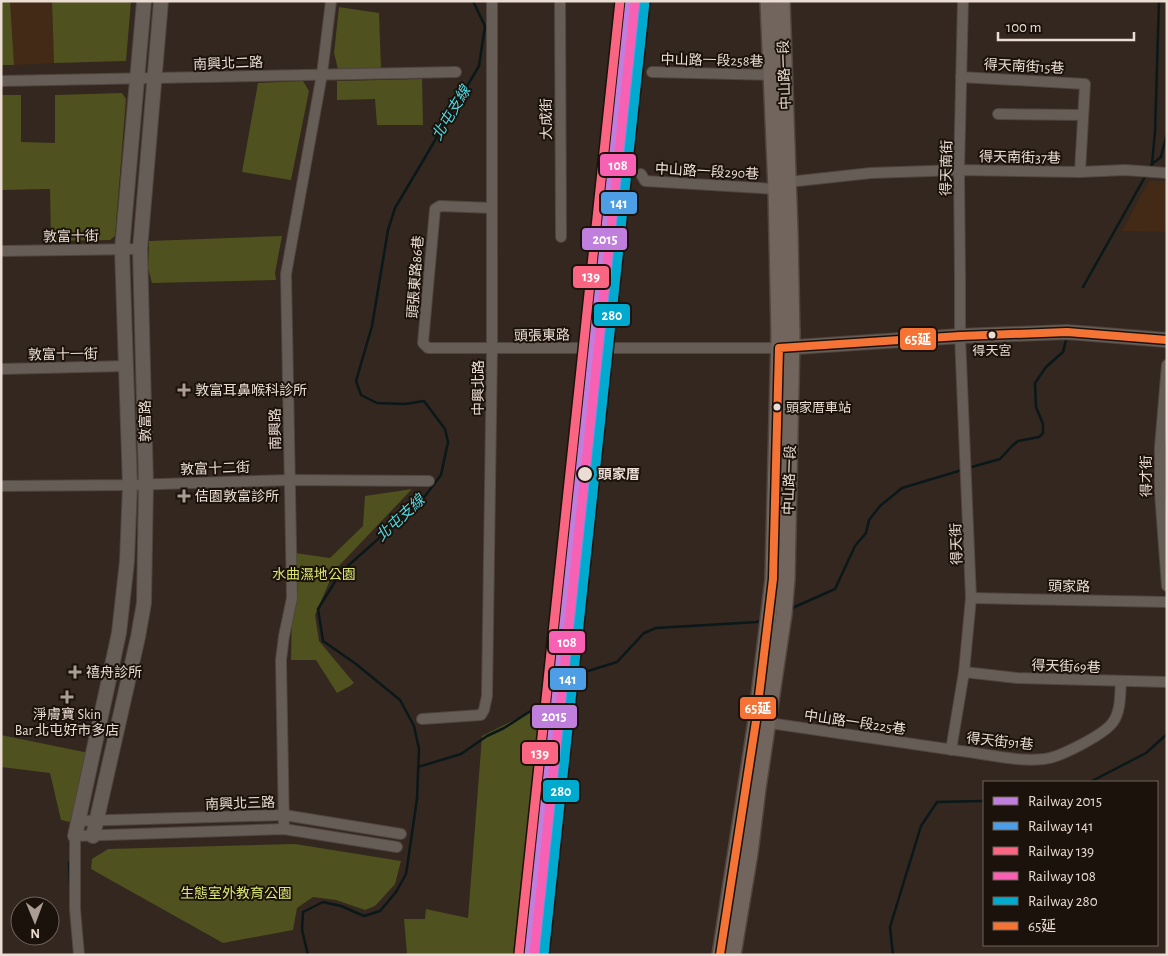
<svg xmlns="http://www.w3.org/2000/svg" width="1168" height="956" font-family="'Alegreya Sans','Noto Sans TC',sans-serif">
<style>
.built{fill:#422a16}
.green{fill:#4f511e}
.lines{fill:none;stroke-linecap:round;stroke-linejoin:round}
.stream{stroke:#0a1819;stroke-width:2.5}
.street-casing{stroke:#50453f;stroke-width:12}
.secondary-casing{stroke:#50453f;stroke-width:16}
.primary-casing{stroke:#50453f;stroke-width:18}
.street{stroke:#675d57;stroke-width:10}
.secondary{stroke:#675d57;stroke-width:14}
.primary{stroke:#72655d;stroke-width:15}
.bus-1-casing{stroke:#1b120b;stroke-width:11}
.bus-1{stroke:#f57335;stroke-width:8}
.rail-1-casing{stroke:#1b120b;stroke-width:12}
.rail-2-casing{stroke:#1b120b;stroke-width:12}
.rail-3-casing{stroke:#1b120b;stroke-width:12}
.rail-4-casing{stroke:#1b120b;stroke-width:12}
.rail-5-casing{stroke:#1b120b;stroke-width:12}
.rail-1{stroke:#c07fdc;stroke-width:9}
.rail-2{stroke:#4d9ee5;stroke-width:9}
.rail-3{stroke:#fa6682;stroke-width:9}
.rail-4{stroke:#f860b3;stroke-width:9}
.rail-5{stroke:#00a9ce;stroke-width:9}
.bus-dot{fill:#ebddd3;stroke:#1b120b;stroke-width:2}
.poi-dot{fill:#ab9d94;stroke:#1b120b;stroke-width:2}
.labels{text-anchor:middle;stroke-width:4;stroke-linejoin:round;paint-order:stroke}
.bus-label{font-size:13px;fill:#ebddd3;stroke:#1b120b}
.street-label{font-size:14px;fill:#ebddd3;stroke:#1b120b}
.poi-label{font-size:14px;fill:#ebddd3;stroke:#1b120b;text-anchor:start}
.stop-label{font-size:14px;font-weight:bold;fill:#ebddd3;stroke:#1b120b;text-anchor:start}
.park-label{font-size:14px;fill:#dce86f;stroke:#1b120b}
.water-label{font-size:15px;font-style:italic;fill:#50d8e4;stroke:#1b120b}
.line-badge{stroke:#1b120b;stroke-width:2}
.badge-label{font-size:14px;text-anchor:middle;font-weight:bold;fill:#fff}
</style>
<rect width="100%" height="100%" fill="#33271f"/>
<g class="built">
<polygon points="10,1 52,1 54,63 14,65"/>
<polygon points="1149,181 1167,181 1167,232 1122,231"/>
</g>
<g class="green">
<polygon points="1,1 10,1 14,65 1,65"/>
<polygon points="52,1 131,1 126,61 54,63"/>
<polygon points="339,7 379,13 381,68 338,69 334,53"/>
<polygon points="422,79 423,125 377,125 375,99 337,100 337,81"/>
<polygon points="303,81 309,91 291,180 242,172 258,83"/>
<polygon points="122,93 126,99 115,236 110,240 51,241 50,189 1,190 1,95 21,95 21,142 55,143 55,95"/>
<polygon points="282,236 275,273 276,280 152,283 148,268 149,241"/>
<polygon points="412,489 334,571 315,615 319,641 354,683 350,686 337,693 316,660 291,660 292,608 298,591 295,553 330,558 363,526 365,496"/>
<polygon points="540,707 514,955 407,955 404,919 425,919 426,909 468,918 482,736"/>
<polygon points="1,735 89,753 74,823 61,820 50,773 1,767"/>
<polygon points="295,844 401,861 395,884 375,906 365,910 336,900 313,897 297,908 293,930 223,943 91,869 92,859 108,849"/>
</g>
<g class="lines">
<g class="stream">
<polyline points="1152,164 1161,157 1167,133"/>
<polyline points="1150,168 1152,164 1155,132 1159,1"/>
<polyline points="1083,287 1146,175"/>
<polyline points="968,468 1000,459 1012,446 1018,441 1039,437 1043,433 1043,424 1036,407 1035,383 1046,367 1063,352 1067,336"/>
<polyline points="790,609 835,589 855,546 866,533 869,520 880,506 902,488 962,470"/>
<polyline points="418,767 461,754 487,736 504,728 543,703 588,671 617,662 644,633 656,628 757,622 762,620"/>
<polyline points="1090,782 1146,753 1167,734"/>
<polyline points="69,863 70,883"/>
<polyline points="308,955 302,930 303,912 323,902 341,906 364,916 380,911 396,892 406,874 417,799 419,749 414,726 400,700 356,664 323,641 318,609 341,572 422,500 441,475 448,442 445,429 424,401 405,404 377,403 361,395 356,381 372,326 388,230 395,208 479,66 485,26 473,1"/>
<polyline points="893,955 890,927 921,826 937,802 984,801"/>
</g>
<defs>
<g id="street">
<polyline points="560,1 561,237"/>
<polyline points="652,72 771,75"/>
<polyline points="961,77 1085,84 1080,172"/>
<polyline points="1,81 456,72"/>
<polyline points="998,114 1083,115"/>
<polyline points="641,174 645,181 776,189"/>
<polyline points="788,182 871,173 959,170 1080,172 1125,170 1167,173"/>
<polyline points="492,208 440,206 435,209 423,343 428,348 779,348"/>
<polyline points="1,251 140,249"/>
<polyline points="1167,365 1160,447 1160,493 1167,586"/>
<polyline points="1,369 126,366"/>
<polyline points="1,486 130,485 290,480 429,481"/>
<polyline points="971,598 1167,602"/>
<polyline points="964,672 1017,678 1167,682"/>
<polyline points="422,719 481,715 484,710 487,696 492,349 492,1"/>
<path d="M762 722C828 731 895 742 961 751 987 754 1017 762 1044 759 1059 758 1105 734 1113 722 1121 711 1120 694 1121 681"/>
<polyline points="951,750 964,672 971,598 960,336 960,277 959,170 963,1"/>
<polyline points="78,821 284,815 401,834"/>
<polyline points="284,829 281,660 284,636 292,598 286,274 322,74 331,1"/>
<polyline points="79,955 75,909 75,836 284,829 397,847"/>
</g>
<g id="secondary">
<polyline points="781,348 960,336 1067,332 1167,340"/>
<polyline points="75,836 119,633 127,561 130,485 122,249 144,1"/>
<polyline points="93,836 138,637 144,603 146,484 140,249 161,1"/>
</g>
<g id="primary">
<polyline points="720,955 756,721 773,579 779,336 776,189 768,1"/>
<polyline points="733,955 750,853 758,788 784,614 787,579 792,335 790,233 782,1"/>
</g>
</defs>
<use href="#street" class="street-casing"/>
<use href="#secondary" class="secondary-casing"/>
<use href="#primary" class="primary-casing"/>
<use href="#street" class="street"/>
<use href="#secondary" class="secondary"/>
<use href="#primary" class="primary"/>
<defs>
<polyline id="bus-1" points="720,955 756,721 773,579 779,348 960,336 1067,332 1167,340"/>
</defs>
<use href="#bus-1" class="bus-1-casing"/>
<use href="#bus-1" class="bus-1"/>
<defs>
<polyline id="rail-1" points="529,955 630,1"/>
<polyline id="rail-2" points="539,955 640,2"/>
<polyline id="rail-3" points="519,954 620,1"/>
<polyline id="rail-4" points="534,955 635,1"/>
<polyline id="rail-5" points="544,955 645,2"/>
</defs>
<use href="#rail-1" class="rail-1-casing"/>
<use href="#rail-2" class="rail-2-casing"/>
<use href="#rail-3" class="rail-3-casing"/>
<use href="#rail-4" class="rail-4-casing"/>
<use href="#rail-5" class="rail-5-casing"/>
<use href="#rail-1" class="rail-1"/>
<use href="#rail-2" class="rail-2"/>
<use href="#rail-3" class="rail-3"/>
<use href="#rail-4" class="rail-4"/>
<use href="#rail-5" class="rail-5"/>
</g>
<g class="bus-dot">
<circle cx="992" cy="335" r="4.5"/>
<circle cx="777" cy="407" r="4.5"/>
<circle cx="585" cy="474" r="8"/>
</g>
<g class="poi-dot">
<path d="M181.5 382.5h5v5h5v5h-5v5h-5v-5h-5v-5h5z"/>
<path d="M181.5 488.5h5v5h5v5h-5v5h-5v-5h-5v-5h5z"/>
<path d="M72.5 664.5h5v5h5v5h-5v5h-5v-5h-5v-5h5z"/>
<path d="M64.5 689.5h5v5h5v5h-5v5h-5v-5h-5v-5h5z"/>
</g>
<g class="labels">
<g class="bus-label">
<text x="992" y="355">得天宮</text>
<text x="786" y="412" text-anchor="start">頭家厝車站</text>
</g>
<g class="street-label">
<text transform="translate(712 60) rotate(1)" y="5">中山路一段258巷</text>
<text transform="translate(228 63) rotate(-2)" y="5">南興北二路</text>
<text transform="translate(1024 66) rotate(3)" y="5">得天南街15巷</text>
<text transform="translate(784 75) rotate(-92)" y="5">中山路一段</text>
<text transform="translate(546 119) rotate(-91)" y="5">大成街</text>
<text transform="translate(1020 157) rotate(1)" y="5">得天南街37巷</text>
<text transform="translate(946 168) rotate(-89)" y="5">得天南街</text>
<text transform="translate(707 171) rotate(3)" y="5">中山路一段290巷</text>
<text transform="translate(71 236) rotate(-1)" y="5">敦富十街</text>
<text transform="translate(415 277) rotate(-86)" y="5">頭張東路86巷</text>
<text transform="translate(542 335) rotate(-1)" y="5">頭張東路</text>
<text transform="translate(63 354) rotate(-1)" y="5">敦富十一街</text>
<text transform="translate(478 388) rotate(-90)" y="5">中興北路</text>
<text transform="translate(145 421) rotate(-91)" y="5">敦富路</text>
<text transform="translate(275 429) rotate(-91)" y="5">南興路</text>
<text transform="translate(215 468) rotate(-2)" y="5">敦富十二街</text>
<text transform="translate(1146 476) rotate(-91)" y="5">得才街</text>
<text transform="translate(789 480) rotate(-88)" y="5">中山路一段</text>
<text transform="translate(956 544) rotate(-92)" y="5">得天街</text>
<text transform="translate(1069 586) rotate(1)" y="5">頭家路</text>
<text transform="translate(1066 666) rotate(2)" y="5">得天街69巷</text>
<text transform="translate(855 722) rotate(8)" y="5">中山路一段225巷</text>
<text transform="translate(1000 741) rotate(6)" y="5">得天街91巷</text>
<text transform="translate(240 803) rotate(-2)" y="5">南興北三路</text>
</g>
<g class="poi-label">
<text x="195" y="395">敦富耳鼻喉科診所</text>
<text x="195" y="501">佶園敦富診所</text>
<text x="86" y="677">禧舟診所</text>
<text x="67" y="719" text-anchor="middle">淨膚寶 Skin<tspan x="67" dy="16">Bar 北屯好市多店</tspan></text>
</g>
<g class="stop-label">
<text x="598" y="479">頭家厝</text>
</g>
<g class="park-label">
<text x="314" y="579">水曲濕地公園</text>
<text x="236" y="898">生態室外教育公園</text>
</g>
<g class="water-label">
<text transform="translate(451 113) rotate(-59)" y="5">北屯支線</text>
<text transform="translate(400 518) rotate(-43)" y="5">北屯支線</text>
</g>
</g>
<g class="line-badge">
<rect x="599" y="153" width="38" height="24" rx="5" fill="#f860b3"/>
<rect x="600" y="191" width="38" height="24" rx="5" fill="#4d9ee5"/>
<rect x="581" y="227" width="47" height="24" rx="5" fill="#c07fdc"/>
<rect x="572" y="265" width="38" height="24" rx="5" fill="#fa6682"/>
<rect x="593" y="303" width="38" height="24" rx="5" fill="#00a9ce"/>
<rect x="899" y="327" width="38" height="24" rx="5" fill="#f57335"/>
<rect x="548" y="630" width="38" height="24" rx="5" fill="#f860b3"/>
<rect x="549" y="667" width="38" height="24" rx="5" fill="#4d9ee5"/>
<rect x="739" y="696" width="38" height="24" rx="5" fill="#f57335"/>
<rect x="531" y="704" width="47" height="25" rx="5" fill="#c07fdc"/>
<rect x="521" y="741" width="38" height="24" rx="5" fill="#fa6682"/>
<rect x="542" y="779" width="38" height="24" rx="5" fill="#00a9ce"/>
</g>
<g class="badge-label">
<text x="618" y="170">108</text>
<text x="619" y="208">141</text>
<text x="605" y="244">2015</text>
<text x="591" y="281">139</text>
<text x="612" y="320">280</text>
<text x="918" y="344">65延</text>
<text x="567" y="647">108</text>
<text x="568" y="684">141</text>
<text x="758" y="713">65延</text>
<text x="554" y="721">2015</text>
<text x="540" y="758">139</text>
<text x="561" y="796">280</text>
</g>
<rect width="1168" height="956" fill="none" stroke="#ebddd3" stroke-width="5"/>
<rect x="983" y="781" width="175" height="165" fill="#1b120b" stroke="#6e635b"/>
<rect x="993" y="797" width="25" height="8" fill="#c07fdc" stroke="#6e635b"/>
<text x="1028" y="806" font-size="15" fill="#ebddd3">Railway 2015</text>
<rect x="993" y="822" width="25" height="8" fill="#4d9ee5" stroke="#6e635b"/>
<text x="1028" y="831" font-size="15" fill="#ebddd3">Railway 141</text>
<rect x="993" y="847" width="25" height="8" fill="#fa6682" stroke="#6e635b"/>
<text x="1028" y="856" font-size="15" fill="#ebddd3">Railway 139</text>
<rect x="993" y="872" width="25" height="8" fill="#f860b3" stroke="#6e635b"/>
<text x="1028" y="881" font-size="15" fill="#ebddd3">Railway 108</text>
<rect x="993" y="897" width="25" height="8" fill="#00a9ce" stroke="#6e635b"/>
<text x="1028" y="906" font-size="15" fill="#ebddd3">Railway 280</text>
<rect x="993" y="922" width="25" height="8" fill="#f57335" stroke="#6e635b"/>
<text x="1028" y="931" font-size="15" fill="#ebddd3">65延</text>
<g transform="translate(35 921) rotate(179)"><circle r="24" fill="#1b120b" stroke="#6e635b"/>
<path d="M0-4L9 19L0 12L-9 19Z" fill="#ab9d94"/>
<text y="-8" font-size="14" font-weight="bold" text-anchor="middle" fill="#ebddd3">N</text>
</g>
<path d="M998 32v8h136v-8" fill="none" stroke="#ebddd3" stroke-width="2.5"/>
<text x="1006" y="32" font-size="15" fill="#ebddd3" stroke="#1b120b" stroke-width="4" paint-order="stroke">100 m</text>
</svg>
